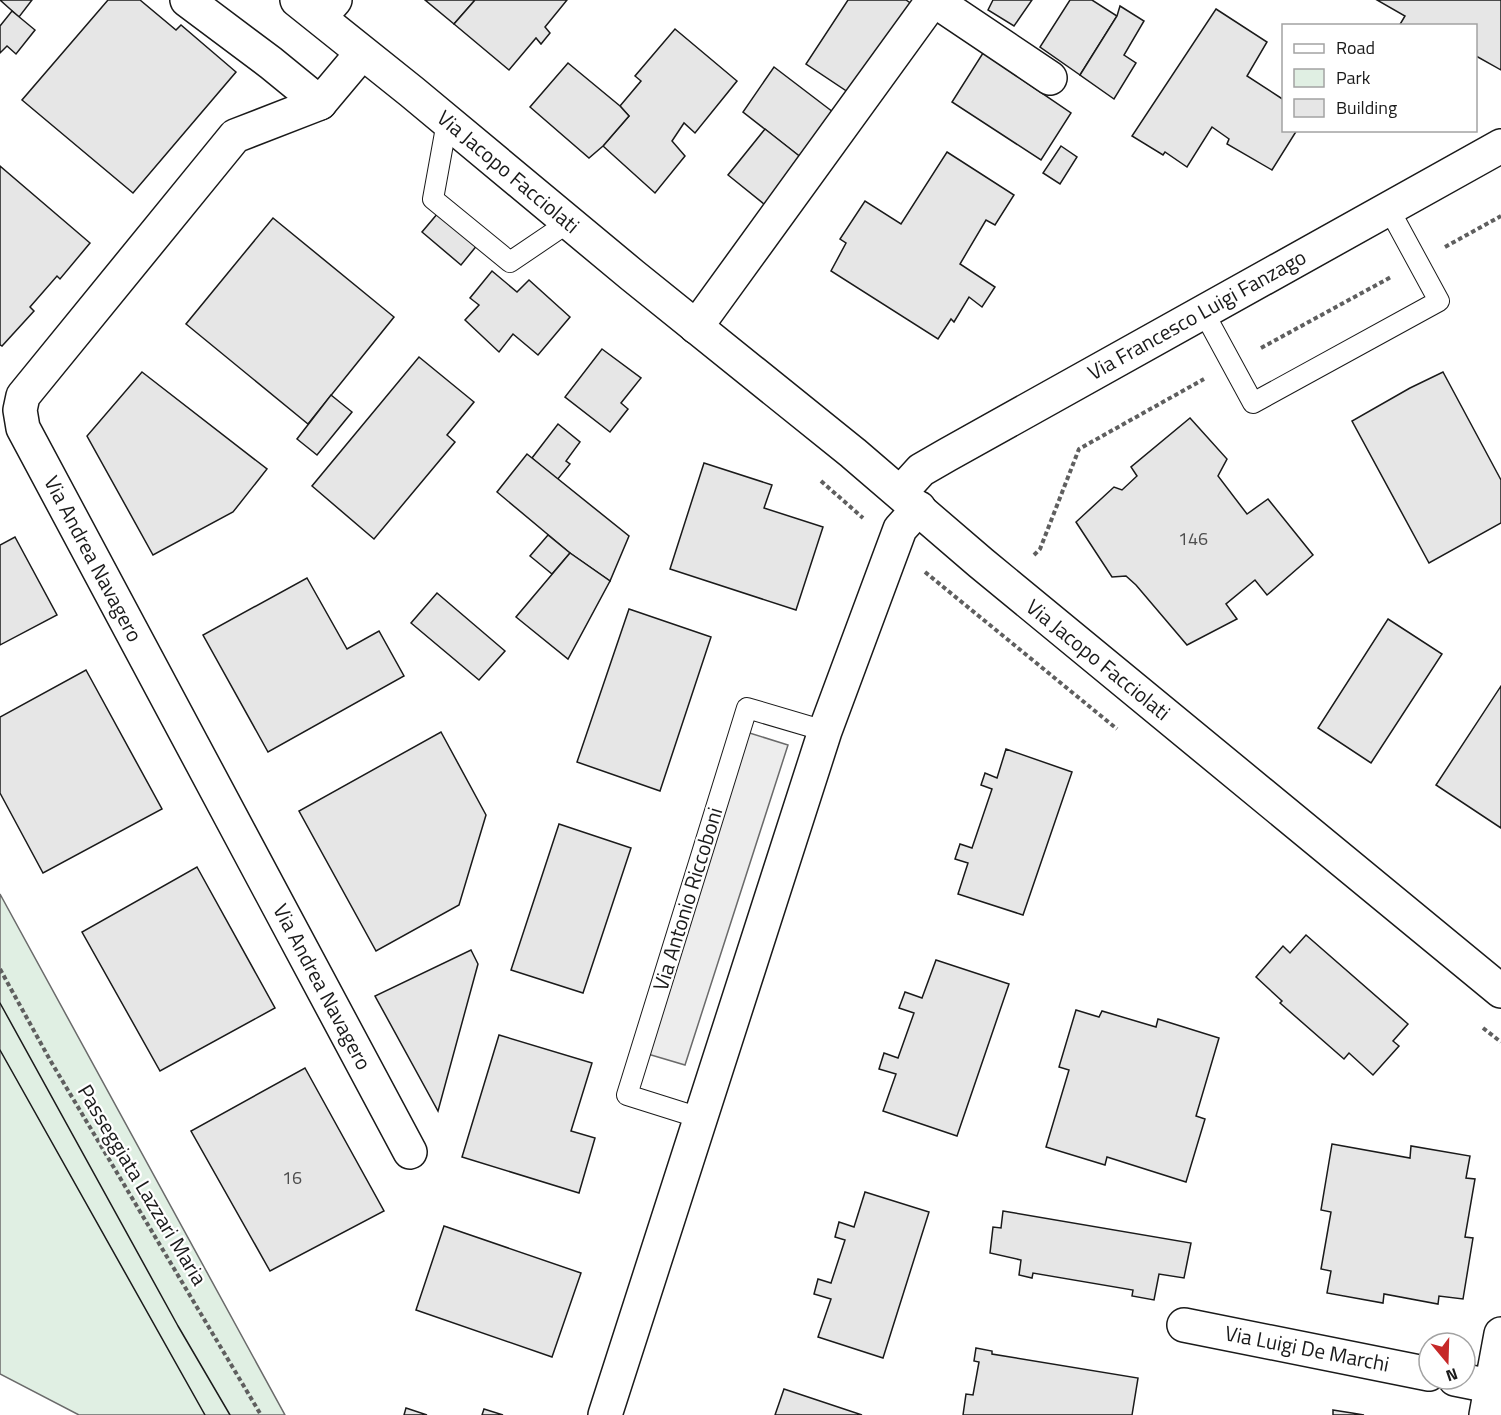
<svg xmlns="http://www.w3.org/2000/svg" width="1501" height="1415" font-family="'Titillium Web',sans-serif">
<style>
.green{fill:#e0efe3;stroke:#6a6a6a;stroke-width:1.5}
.parking{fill:#ededed;stroke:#6a6a6a;stroke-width:1.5}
.building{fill:#e6e6e6;stroke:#1a1a1a;stroke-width:1.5}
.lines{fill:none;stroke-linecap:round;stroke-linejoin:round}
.lane-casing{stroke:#1a1a1a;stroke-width:22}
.street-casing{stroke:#1a1a1a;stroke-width:36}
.secondary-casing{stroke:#1a1a1a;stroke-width:36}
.path{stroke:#5f5f5f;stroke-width:4;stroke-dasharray:4.5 3;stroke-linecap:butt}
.lane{stroke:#fff;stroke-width:20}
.street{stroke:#fff;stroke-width:33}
.secondary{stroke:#fff;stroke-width:33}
.tram{stroke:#1a1a1a;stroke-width:1.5}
.labels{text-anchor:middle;stroke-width:4.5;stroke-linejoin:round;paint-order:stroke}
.number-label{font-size:18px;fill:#4d4d4d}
.street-label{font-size:21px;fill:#1a1a1a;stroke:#fff}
</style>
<rect width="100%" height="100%" fill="#fff"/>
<polygon class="green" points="0,894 285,1415 79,1415 0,1374"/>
<polygon class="parking" points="740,730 788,745 685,1065 641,1052"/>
<g class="building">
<polygon points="0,0 32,0 19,17"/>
<polygon points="108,0 140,0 176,30 181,25 236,72 133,193 22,100"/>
<polygon points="425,0 475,0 454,24"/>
<polygon points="475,0 567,0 545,27 550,33 541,44 536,38 509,70 454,24"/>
<polygon points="848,0 906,0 919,9 857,98 806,64"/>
<polygon points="993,0 1032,0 1014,26 988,10"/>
<polygon points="1070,0 1092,0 1117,16 1080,75 1040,47"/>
<polygon points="1377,0 1501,0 1501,70 1476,56 1476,26 1399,26 1405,16"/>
<polygon points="1120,6 1144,21 1124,55 1136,63 1114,99 1080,75 1117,16"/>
<polygon points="1216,9 1267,42 1247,76 1284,100 1284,130 1297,130 1272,170 1227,144 1229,139 1212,127 1187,167 1165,152 1163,155 1132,136"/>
<polygon points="12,11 35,30 16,54 7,46 0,53 0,26"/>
<polygon points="675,29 737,81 695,133 684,123 672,141 685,156 655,193 603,146 629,116 620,106 641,81 635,76"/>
<polygon points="983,53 1071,113 1041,160 952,102"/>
<polygon points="568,63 620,106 629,116 603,146 589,158 530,107"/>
<polygon points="774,67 850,125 812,166 743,112"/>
<polygon points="765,129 812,166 774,212 728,175"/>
<polygon points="1061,146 1077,157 1060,184 1043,173"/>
<polygon points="947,152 1014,195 995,225 986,220 960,264 995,287 982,307 969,297 954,322 951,319 938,339 831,271 846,243 840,239 865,201 901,224"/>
<polygon points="0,166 90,243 60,279 57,276 30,307 34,311 2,346 0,345"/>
<polygon points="449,200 487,233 461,265 422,232"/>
<polygon points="273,218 394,317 308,424 186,324"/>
<polygon points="492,271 517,292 529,280 570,317 538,355 513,334 499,352 465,320 479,305 470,298"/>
<polygon points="602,349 641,378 621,403 628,409 610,432 565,397"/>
<polygon points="419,357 474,402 447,435 455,442 374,539 312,486"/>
<polygon points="142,372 267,469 233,512 153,555 87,436"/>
<polygon points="1443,372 1501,480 1501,523 1429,563 1352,421 1410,388"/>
<polygon points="331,395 352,412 317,455 297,439"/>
<polygon points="1190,418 1227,459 1218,476 1247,514 1268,499 1313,555 1267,595 1255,580 1226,604 1237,619 1187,645 1136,585 1126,576 1112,577 1076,522 1114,487 1122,490 1137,476 1131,467"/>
<polygon points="558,424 580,442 566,461 570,464 557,480 532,458"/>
<polygon points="527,454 629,536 610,581 570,553 497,492"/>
<polygon points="704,463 772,485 764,508 823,527 796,610 670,569"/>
<polygon points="548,535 570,553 552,574 530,556"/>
<polygon points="15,537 57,615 0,645 0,545"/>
<polygon points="570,553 610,581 568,659 516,617"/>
<polygon points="307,578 347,649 379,631 404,676 268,752 203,635"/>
<polygon points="437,593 505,651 479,680 411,623"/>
<polygon points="629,609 711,637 660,791 577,762"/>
<polygon points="1388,619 1442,654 1371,763 1318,728"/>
<polygon points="86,670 162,809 43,873 0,793 0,717"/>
<polygon points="1501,686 1501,828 1436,785"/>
<polygon points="441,732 486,815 459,905 376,951 299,811"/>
<polygon points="1006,749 1072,772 1023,915 958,894 968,863 955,859 960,844 972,848 992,789 981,785 985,773 997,778"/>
<polygon points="559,824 631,848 583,993 511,970"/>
<polygon points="197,867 275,1008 160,1071 82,932"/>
<polygon points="1306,935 1408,1024 1393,1041 1399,1046 1373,1075 1349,1053 1344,1059 1280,1003 1282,1001 1256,977 1283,946 1290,953"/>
<polygon points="471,950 478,964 438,1111 375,996"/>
<polygon points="936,960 1009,984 957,1136 883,1111 896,1074 879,1069 884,1053 898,1058 914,1013 899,1008 905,992 922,998"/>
<polygon points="1076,1010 1099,1017 1102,1011 1156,1027 1158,1019 1219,1038 1196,1116 1205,1119 1186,1182 1107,1157 1105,1165 1046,1147 1069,1070 1059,1067"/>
<polygon points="499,1035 592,1063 571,1131 595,1138 579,1193 462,1157"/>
<polygon points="305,1068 384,1211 270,1271 191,1131"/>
<polygon points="1332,1144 1410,1158 1411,1146 1470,1156 1466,1178 1475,1179 1465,1237 1473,1238 1463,1299 1439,1296 1438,1304 1384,1294 1383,1303 1327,1293 1331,1271 1321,1269 1331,1212 1321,1210"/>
<polygon points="865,1192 929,1212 883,1358 818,1337 831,1299 814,1294 818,1279 831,1283 845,1240 835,1237 839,1222 854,1227"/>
<polygon points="1003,1211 1191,1243 1184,1278 1159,1274 1154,1300 1132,1296 1133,1290 1033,1273 1032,1278 1019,1275 1021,1260 990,1253 993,1227 1001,1228"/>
<polygon points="444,1226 581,1273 552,1357 416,1310"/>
<polygon points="976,1348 992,1351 992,1354 1138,1378 1132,1415 963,1415 966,1394 973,1395 979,1362 974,1361"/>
<polygon points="784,1389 862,1415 775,1415"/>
<polygon points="406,1408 427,1415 404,1415"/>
<polygon points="484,1409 503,1415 482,1415"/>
<polygon points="1333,1410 1352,1413 1364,1415 1333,1415"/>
</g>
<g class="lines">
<defs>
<g id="lane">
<polyline points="447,122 433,199 510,262 569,222"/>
<polyline points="1203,311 1253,403 1439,301 1389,209"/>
<polyline points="700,1118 627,1095 747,708 825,731"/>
</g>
<g id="street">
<polyline points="187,0 271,63 320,103"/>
<polyline points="934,0 1050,78"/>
<polyline points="320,17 335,0"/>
<polyline points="362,53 320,103 235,136 23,396 20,410 23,428 410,1152"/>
<polyline points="696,327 933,0"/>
<polyline points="901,492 921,470 947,455 1501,146"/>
<polyline points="1184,1325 1429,1374"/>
<polyline points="1455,1379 1490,1386"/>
<polyline points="605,1415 825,731 900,529 919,508"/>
<polyline points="1486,1415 1501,1334"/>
</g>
<polyline id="secondary" points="297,0 412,92 632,275 853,453 981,563 1501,991"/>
</defs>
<use href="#lane" class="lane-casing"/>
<use href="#street" class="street-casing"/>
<use href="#secondary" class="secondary-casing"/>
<g class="path">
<polyline points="1445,247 1501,216"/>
<polyline points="1261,348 1391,277"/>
<polyline points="821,481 863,518"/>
<polyline points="1034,555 1040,549 1079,449 1204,379"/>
<polyline points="925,572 1117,729"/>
<polyline points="0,969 50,1060 261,1415"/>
<polyline points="1483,1028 1501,1042"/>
</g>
<use href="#lane" class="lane"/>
<use href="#street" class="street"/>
<use href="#secondary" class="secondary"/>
<g class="tram">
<polyline points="0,1003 178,1326 230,1415"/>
<polyline points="0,1050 205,1415"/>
</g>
</g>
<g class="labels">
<g class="number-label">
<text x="1193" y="545">146</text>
<text x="292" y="1184">16</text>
</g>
<g class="street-label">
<text transform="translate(508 172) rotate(40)" y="7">Via Jacopo Facciolati</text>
<text transform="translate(1197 315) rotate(-29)" y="7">Via Francesco Luigi Fanzago</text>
<text transform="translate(93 559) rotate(62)" y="7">Via Andrea Navagero</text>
<text transform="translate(1098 660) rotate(39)" y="7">Via Jacopo Facciolati</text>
<text transform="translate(688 899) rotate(-73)" y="7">Via Antonio Riccoboni</text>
<text transform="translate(322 987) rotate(62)" y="7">Via Andrea Navagero</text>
<text transform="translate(142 1185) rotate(59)" y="7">Passeggiata Lazzari Maria</text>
<text transform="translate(1307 1349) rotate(11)" y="7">Via Luigi De Marchi</text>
</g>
</g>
<rect x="1282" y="24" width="195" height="108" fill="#ffffff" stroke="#a3a3a3" stroke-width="1.5"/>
<rect x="1294" y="44" width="30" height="9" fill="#ffffff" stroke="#a3a3a3" stroke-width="1.5"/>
<text x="1336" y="54" font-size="18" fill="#1a1a1a">Road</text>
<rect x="1294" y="69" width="30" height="18" fill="#e0efe3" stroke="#a3a3a3" stroke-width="1.5"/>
<text x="1336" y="84" font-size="18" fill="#1a1a1a">Park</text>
<rect x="1294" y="99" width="30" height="18" fill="#e6e6e6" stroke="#a3a3a3" stroke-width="1.5"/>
<text x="1336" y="114" font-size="18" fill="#1a1a1a">Building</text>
<g transform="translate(1447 1361) rotate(161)"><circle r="28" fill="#ffffff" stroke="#a3a3a3" stroke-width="1.5"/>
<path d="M0-4.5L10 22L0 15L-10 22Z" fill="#c62828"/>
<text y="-9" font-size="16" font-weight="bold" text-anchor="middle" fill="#1a1a1a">N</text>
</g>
</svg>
